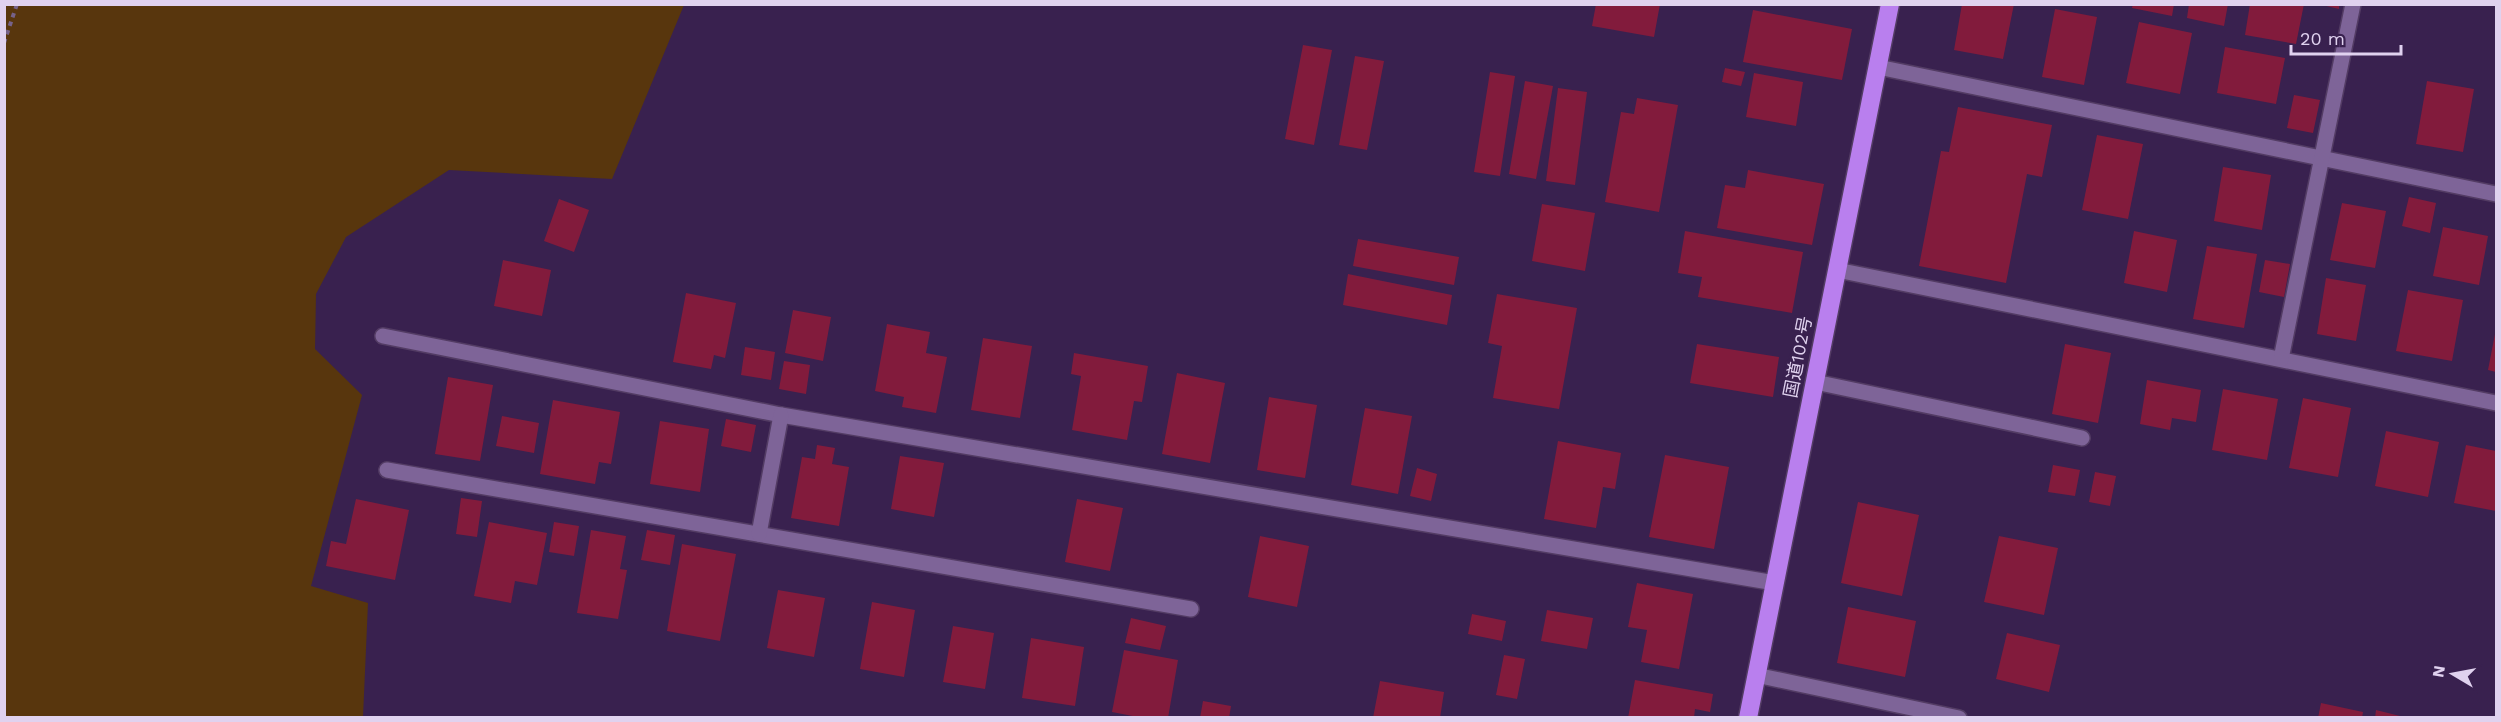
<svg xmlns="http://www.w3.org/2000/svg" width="2501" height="722" font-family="'Work Sans','Noto Sans JP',sans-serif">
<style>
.green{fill:#58360d}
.building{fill:#821b3c}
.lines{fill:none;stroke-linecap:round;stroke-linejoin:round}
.lane-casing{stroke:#533c64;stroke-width:18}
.street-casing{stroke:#533c64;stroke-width:18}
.highway-casing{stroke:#533c64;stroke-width:21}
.path{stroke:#766289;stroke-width:4;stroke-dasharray:4.5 4.5;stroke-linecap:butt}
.lane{stroke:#7e6498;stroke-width:15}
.street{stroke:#7e6498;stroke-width:15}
.highway{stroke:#b97fee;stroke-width:18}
.labels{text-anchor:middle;stroke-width:6;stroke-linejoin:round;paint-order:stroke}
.street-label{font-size:18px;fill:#e0d2ef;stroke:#39214f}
</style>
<rect width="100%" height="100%" fill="#39214f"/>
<polygon class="green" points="4,5 684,5 612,179 449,170 346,237 316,294 315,349 362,395 311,586 368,603 363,717 5,717"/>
<g class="building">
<polygon points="1596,4 1660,4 1654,37 1592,26"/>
<polygon points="1962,4 2014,4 2003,59 1954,50"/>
<polygon points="2133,4 2174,4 2172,16 2132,8"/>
<polygon points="2189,4 2228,4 2224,26 2187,18"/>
<polygon points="2250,4 2304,4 2296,44 2245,35"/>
<polygon points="2318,4 2339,4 2339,9"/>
<polygon points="2055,9 2097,17 2084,85 2042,77"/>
<polygon points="1753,10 1852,29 1842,80 1743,62"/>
<polygon points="2139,22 2192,33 2180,94 2126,83"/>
<polygon points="1303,45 1332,50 1314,145 1285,139"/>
<polygon points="2225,47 2285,58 2276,104 2217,93"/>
<polygon points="1355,56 1384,61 1367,150 1339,145"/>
<polygon points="1725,68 1745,72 1741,86 1722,82"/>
<polygon points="1490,72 1515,76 1500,176 1474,172"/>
<polygon points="1754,73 1803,82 1796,126 1746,117"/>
<polygon points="1525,81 1553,86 1536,179 1509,174"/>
<polygon points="2427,81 2474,89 2463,152 2416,144"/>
<polygon points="1558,88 1587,92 1575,185 1546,181"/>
<polygon points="2294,95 2320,100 2313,133 2287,128"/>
<polygon points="1637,98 1678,105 1659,212 1605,202 1621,112 1634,114"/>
<polygon points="1958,107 2052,125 2042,177 2027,174 2006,283 1919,266 1941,151 1949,152"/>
<polygon points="2097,135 2143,144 2128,219 2082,210"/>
<polygon points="2223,167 2271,175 2262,230 2214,221"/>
<polygon points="1748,170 1824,184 1812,245 1717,228 1725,185 1745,188"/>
<polygon points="2409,197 2436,203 2430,233 2402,226"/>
<polygon points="559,199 589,210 574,252 544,241"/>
<polygon points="2342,203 2386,211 2375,268 2330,260"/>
<polygon points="1542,204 1595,213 1585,271 1532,261"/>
<polygon points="2443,227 2488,236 2479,285 2433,276"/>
<polygon points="1685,231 1803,252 1792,313 1698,297 1702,277 1678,273"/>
<polygon points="2134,231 2177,240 2167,292 2124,283"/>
<polygon points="1358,239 1459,257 1454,285 1353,266"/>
<polygon points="2207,246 2257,254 2244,328 2193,319"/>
<polygon points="503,260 551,270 542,316 494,306"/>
<polygon points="2265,260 2290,264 2284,297 2259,292"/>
<polygon points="1348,274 1452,295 1447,325 1343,305"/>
<polygon points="2326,278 2366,285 2356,341 2317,334"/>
<polygon points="2408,290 2463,300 2452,361 2396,351"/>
<polygon points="686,293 736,303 725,358 714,355 711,369 673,362"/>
<polygon points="1497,294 1577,308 1559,409 1493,398 1502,346 1488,343"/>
<polygon points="793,310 831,317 823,361 785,353"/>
<polygon points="887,324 930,332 926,353 947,357 936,413 902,407 904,397 875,391"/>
<polygon points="2495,334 2496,334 2496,372 2488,370"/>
<polygon points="983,338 1032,346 1020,418 971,410"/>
<polygon points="1697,344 1779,357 1773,397 1690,383"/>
<polygon points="2065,344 2111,353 2098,423 2052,414"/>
<polygon points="745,347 775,352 771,380 741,375"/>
<polygon points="1074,353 1148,366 1142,402 1134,401 1127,440 1072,430 1081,376 1071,374"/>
<polygon points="784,361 810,365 806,394 779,389"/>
<polygon points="1177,373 1225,383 1210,463 1162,454"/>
<polygon points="448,377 493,385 480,461 435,454"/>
<polygon points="2147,380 2201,390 2196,422 2172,418 2170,430 2140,424"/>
<polygon points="2223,389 2278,399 2267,460 2212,450"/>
<polygon points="1269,397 1317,405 1305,478 1257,470"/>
<polygon points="2303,398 2351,408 2338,477 2289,468"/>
<polygon points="553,400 620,412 611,464 599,462 595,484 540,474"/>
<polygon points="1365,408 1412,416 1398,494 1351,485"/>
<polygon points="502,416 539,423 534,453 496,446"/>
<polygon points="726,419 756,425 751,452 721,446"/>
<polygon points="660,421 709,429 700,492 650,484"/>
<polygon points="2386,431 2439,442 2428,497 2375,486"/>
<polygon points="1558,441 1621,453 1615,489 1603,487 1596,528 1544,519"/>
<polygon points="817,445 835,448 832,464 849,467 839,526 791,518 802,457 815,459"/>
<polygon points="2466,445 2496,451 2496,511 2454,503"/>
<polygon points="1665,455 1729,467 1714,549 1649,537"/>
<polygon points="900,456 944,463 934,517 891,509"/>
<polygon points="2053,465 2080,470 2075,496 2048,492"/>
<polygon points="1417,468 1437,474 1431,501 1410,496"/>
<polygon points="2095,472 2116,476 2110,506 2089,502"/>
<polygon points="461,498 482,501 477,537 456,534"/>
<polygon points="356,499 409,510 395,580 326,566 331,541 346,544"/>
<polygon points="1077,499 1123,508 1110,571 1065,562"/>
<polygon points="1858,502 1919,515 1902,596 1841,583"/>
<polygon points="489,522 547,533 537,585 515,581 511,603 474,596"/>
<polygon points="554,522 579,526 574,556 549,552"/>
<polygon points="591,530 626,536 620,569 627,570 618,619 577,613"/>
<polygon points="647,530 675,535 670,565 641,560"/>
<polygon points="1260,536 1309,546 1297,607 1248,597"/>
<polygon points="1999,536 2058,548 2044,615 1984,602"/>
<polygon points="682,544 736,554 720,641 667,631"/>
<polygon points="1637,583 1693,594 1679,669 1641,662 1647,630 1628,627"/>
<polygon points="778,590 825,598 814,657 767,648"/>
<polygon points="872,602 915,610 904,677 860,669"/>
<polygon points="1848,607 1916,621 1905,677 1837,663"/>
<polygon points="1547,610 1593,618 1587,649 1541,641"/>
<polygon points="1472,614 1506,621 1502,641 1468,634"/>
<polygon points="1131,618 1166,626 1160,650 1125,643"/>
<polygon points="953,626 994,633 985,689 943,682"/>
<polygon points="2007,633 2060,645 2049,692 1996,679"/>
<polygon points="1031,638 1084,647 1075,706 1022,698"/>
<polygon points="1124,650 1178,660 1168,718 1143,718 1112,712"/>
<polygon points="1504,655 1525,659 1517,699 1496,695"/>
<polygon points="1635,680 1713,694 1710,712 1695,709 1694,718 1628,718"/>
<polygon points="1380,681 1444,692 1440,718 1373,718"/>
<polygon points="1203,701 1231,706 1229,718 1200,718"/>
<polygon points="2321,703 2363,712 2362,718 2318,718"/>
<polygon points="2376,710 2404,717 2404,718 2375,718"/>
</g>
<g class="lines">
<defs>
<polyline id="lane" points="1815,382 2082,438"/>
<g id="street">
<polyline points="1878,67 2496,194"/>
<polyline points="1837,270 2496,403"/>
<polyline points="383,336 781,415 1775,583"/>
<polyline points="2281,359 2353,4"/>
<polyline points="387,470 1191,609"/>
<polyline points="759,534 781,415"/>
<polyline points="1756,675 1959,718"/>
</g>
<polyline id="highway" points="1748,718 1890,4"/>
</defs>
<use href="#lane" class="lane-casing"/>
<use href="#street" class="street-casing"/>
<use href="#highway" class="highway-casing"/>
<polyline class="path" points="4,43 17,4"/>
<use href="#lane" class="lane"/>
<use href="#street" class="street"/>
<use href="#highway" class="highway"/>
</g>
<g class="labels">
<g class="street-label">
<text transform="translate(1798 357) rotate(-79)" y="6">国道102号</text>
</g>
</g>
<rect width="2501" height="722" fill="none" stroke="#e0d2ef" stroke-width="12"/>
<g transform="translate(2453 674) rotate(280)" stroke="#39214f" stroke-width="4.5" paint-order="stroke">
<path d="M0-4.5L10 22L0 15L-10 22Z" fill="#e0d2ef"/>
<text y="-9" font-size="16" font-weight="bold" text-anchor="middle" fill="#e0d2ef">N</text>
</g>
<path d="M2291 45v9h110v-9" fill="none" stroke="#e0d2ef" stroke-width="3"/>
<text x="2300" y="45" font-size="18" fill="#e0d2ef" stroke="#39214f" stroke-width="4.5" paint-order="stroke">20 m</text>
</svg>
